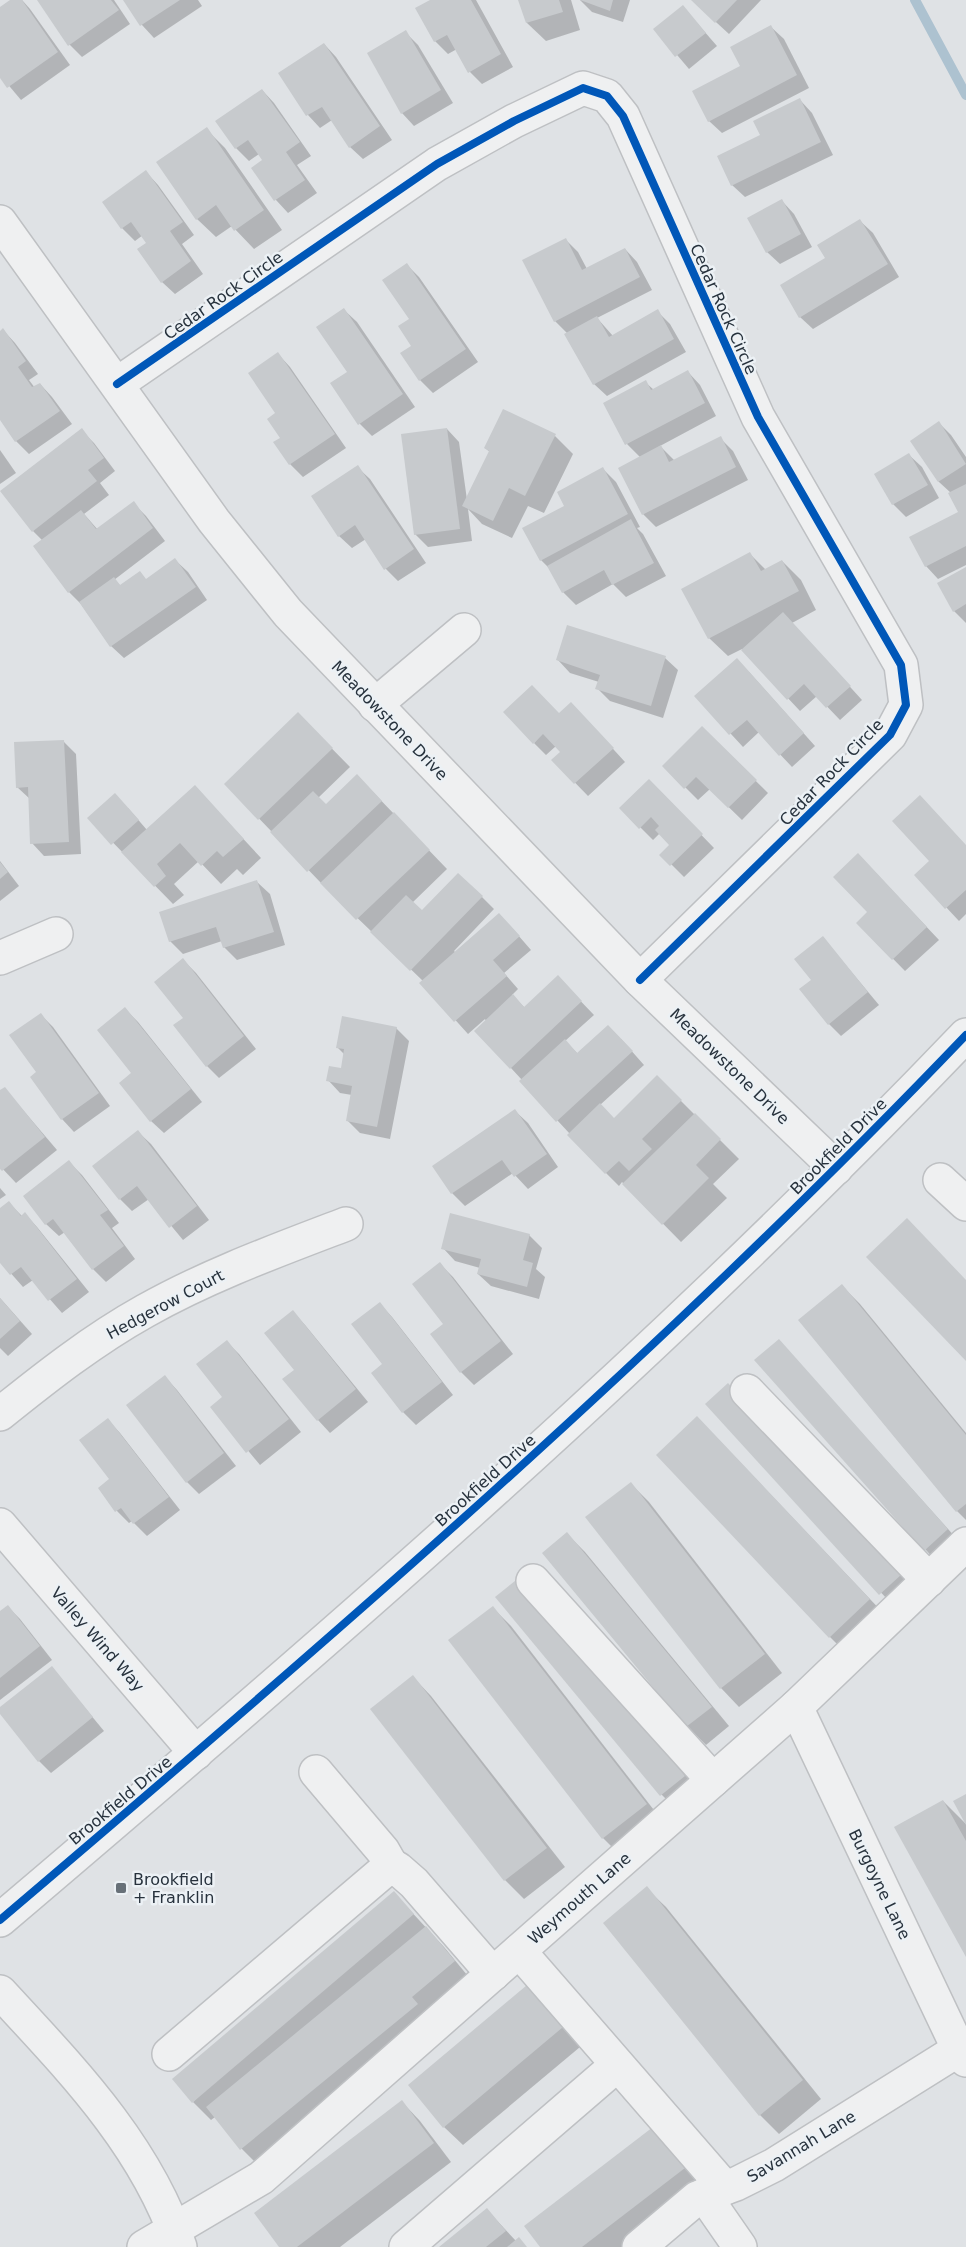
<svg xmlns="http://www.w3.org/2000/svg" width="966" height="2247" font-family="'DejaVu Sans',sans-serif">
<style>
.shadow{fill:#0003}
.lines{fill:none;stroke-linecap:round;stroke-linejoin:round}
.stream{stroke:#adc2d0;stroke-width:10}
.building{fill:#c7cacd}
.minor-casing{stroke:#bec0c3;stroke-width:36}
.minor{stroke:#eff0f1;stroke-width:33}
.cycleway-casing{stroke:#ecf1f5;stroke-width:11}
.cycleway{stroke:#0057b8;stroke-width:8}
.poi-dot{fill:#677078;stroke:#ecf1f5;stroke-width:2}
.labels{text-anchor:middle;stroke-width:5;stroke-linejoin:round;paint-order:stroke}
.street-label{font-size:16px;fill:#27323d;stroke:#ecf1f5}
.poi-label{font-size:16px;fill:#27323d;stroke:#ecf1f5;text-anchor:start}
</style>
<rect width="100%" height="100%" fill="#dfe2e5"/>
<g class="shadow">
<polygon points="12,0 22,0 30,9 70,65 21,100 0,75 0,8"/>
<polygon points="39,0 114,0 130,24 82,57 70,45"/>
<polygon points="124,0 198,0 202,6 154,38 142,25"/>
<polygon points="433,0 476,0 513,67 482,84 470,72 457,49 448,54 435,41"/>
<polygon points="520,0 571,0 580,30 546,41 527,23"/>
<polygon points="580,0 630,0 623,22 592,12"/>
<polygon points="692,0 761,0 729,34"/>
<polygon points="683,7 717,46 689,69 655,29"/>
<polygon points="771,27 784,39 809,88 722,133 709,121 742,67"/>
<polygon points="405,32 418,45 453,103 414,126 402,113"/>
<polygon points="324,44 336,57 392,140 363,159 350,147 332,120 320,128 308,115 280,74"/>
<polygon points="262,90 274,103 311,156 297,165 317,193 288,213 276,200 253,169 264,161 259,154 249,161 236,148 218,122"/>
<polygon points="800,100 812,113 833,155 745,197 732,185 762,136"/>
<polygon points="206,129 225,148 282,230 254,249 232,226 216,237 197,219"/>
<polygon points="146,172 158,185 194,235 182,244 203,274 175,294 162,282 148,243 143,235 135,241 122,228 104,202"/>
<polygon points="782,201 794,214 812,247 780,264 767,252"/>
<polygon points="860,221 873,233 899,277 813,329 800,317"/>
<polygon points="566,240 578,252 587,269 625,249 637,262 652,290 597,318 613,336 657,311 670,324 686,352 607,396 594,384 568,334 555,321"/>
<polygon points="407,265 419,277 478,362 433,393 420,380 402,353 413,346"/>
<polygon points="344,310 357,322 415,407 372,436 360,424 349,372"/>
<polygon points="3,330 15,343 38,374 29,380 35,388 40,384 52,397 72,424 29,454 16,441 0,418 0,332"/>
<polygon points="278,354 290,367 346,448 303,477 290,464 275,443 282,438 277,414"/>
<polygon points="688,372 700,385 716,416 660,446 675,461 720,438 733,451 748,480 656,527 643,514 641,458 627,444 645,382 654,390"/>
<polygon points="939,423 951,435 966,457 966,565 938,579 926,566 960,512 951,493 939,482 912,441"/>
<polygon points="447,429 459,442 467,500 490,452 485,448 555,436 573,454 544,513 528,506 512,538 482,524 468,509 472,541 428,547 415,534"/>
<polygon points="81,430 94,443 115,471 100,483 109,495 84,514 98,530 133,503 146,516 165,541 114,580 121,586 147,580 175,560 188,572 207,600 124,658 111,646 81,604 69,592 43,541 33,531"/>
<polygon points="0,450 16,473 0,484"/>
<polygon points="909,455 922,467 939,498 906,517 893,504"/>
<polygon points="357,467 370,479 426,563 398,581 386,569 366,539 352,548 339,536"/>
<polygon points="603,469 616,482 640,527 637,528 643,534 666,576 626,597 613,584 576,605 563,592 551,570 541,560 566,506"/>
<polygon points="750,554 766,570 782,561 801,580 816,610 792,623 862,700 840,720 817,696 800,711 742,649 728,656 709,638"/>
<polygon points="966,569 966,623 954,611"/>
<polygon points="665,658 678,670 663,718 610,701 597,688 599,682 570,673 558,660"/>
<polygon points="749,672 815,746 792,767 759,732 743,747 696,696"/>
<polygon points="298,714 350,767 318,798 326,806 370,789 447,869 412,903 422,912 482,897 494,909 454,951 456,953 511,927 531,950 504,973 518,989 512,995 525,1008 570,990 594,1015 565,1041 578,1054 621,1039 644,1065 600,1105 614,1119 657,1077 739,1159 713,1184 727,1198 681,1242 622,1182 619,1186 606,1173 521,1081 522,1080 511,1068 485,1019 468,1034 422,983 423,981 321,883 226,784"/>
<polygon points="559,715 583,716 625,762 588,796 553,760 562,752 556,746 546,755 534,743"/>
<polygon points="702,728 768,793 742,820 710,789 698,800 664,766"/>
<polygon points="64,742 76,754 81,854 44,856 32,843 30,799 17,787"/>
<polygon points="649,781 714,848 684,877 662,855 672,845 660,833 653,840 621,808"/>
<polygon points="195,787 261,858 243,875 237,869 221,884 199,861 174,884 184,895 173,904 89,818 128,808 147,830"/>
<polygon points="966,846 966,914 959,921 916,875"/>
<polygon points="0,861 19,886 0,901"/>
<polygon points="871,868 939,940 905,971 858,923 869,912"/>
<polygon points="257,882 270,894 285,945 237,960 224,947 222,941 183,954 170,941"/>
<polygon points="823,938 879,1005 841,1036 829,1024 813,980"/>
<polygon points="183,960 196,973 256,1049 219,1078 207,1066 185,1018"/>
<polygon points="125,1009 138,1022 202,1102 164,1133 151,1121 133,1073"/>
<polygon points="41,1015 53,1027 110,1106 74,1132 62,1119 38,1073"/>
<polygon points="396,1028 409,1041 390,1139 360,1133 347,1120 352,1095 340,1093 328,1080 342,1070 345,1055 337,1047"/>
<polygon points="5,1089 57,1150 16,1183 0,1166 0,1092"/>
<polygon points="515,1111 528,1123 558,1167 528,1189 513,1173 465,1206 452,1193 434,1166"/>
<polygon points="138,1132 151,1144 209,1220 183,1240 149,1199 132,1211 120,1199"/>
<polygon points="69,1162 82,1175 119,1223 112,1228 135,1259 106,1282 93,1269 65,1232 59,1236 46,1224"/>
<polygon points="0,1188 6,1195 0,1199"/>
<polygon points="9,1203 22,1216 25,1214 37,1227 89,1292 62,1313 33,1280 23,1287 0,1261 0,1210"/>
<polygon points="529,1235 542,1248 536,1269 545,1277 539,1299 491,1286 478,1274 480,1268 455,1261 443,1248"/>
<polygon points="440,1264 453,1277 513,1354 474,1385 461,1372 432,1334 445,1324"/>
<polygon points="842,1286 860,1304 966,1433 966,1520 957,1511"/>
<polygon points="0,1298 32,1334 8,1356 0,1348"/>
<polygon points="380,1304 392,1317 453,1395 416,1425 403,1412 373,1373 384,1364"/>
<polygon points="293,1312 305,1325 368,1402 330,1433 318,1420"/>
<polygon points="779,1341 966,1549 943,1569 756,1360"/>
<polygon points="227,1342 239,1354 301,1432 260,1465 212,1407 224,1397"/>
<polygon points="165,1377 177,1390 236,1466 199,1494 187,1482"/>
<polygon points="707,1404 746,1404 919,1594 899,1612"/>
<polygon points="108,1420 120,1433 180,1510 147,1536 132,1521 129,1523 117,1511 111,1479"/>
<polygon points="715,1436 888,1618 848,1655 830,1637"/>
<polygon points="631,1484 649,1502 782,1673 739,1707 721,1688"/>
<polygon points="567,1534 585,1552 729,1726 706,1745 687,1726 544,1553"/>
<polygon points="539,1597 702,1795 680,1813 661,1794"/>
<polygon points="8,1607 20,1619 52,1660 0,1700 0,1612"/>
<polygon points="493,1608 511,1626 664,1823 621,1856 603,1838"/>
<polygon points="52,1668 104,1731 51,1773 39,1761 0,1712 0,1708"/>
<polygon points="413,1677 431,1696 565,1867 524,1899 505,1880 372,1709"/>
<polygon points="943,1801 966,1824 966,1954"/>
<polygon points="647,1889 666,1907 821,2099 779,2134 760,2115 605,1923"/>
<polygon points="394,1893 444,1947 472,1981 260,2167 242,2149 215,2117 211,2120 193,2102"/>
<polygon points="533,1982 586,2042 463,2145 444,2127"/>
<polygon points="402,2102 420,2121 451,2162 340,2247 281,2247"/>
<polygon points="672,2147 702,2187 624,2247 542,2247"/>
<polygon points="487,2210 516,2241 526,2247 442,2247"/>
</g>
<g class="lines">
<polyline class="stream" points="915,0 966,95"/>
</g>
<g class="building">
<polygon points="10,0 22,0 58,52 7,88 0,78 0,7"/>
<polygon points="37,0 111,0 119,10 68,46"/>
<polygon points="123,0 180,0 140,26"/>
<polygon points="430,0 471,0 501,54 468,73 447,35 434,42 415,8"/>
<polygon points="518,0 559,0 563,12 526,23"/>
<polygon points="580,0 613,0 610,11"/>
<polygon points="691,0 737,0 715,23"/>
<polygon points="683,5 706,33 675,57 653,29"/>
<polygon points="771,25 797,75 708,122 692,91 740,66 730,47"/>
<polygon points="406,30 441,90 401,114 367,53"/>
<polygon points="324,43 380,126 349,148 322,107 306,116 278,73"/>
<polygon points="262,89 300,142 286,152 305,180 274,201 251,168 262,160 248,140 235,149 215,121"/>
<polygon points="800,98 821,142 731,186 717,156 760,135 753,121"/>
<polygon points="207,127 264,210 234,231 216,205 196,220 156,162"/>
<polygon points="146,170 183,222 170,231 191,261 161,283 137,249 146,243 131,222 121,229 102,202"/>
<polygon points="782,199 801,234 766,253 747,218"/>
<polygon points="860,219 888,264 799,318 780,285 825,258 817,245"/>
<polygon points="566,238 582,270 625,248 640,277 554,322 522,260"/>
<polygon points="407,263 466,349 419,381 400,353 411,346 398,326 409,319 382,280"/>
<polygon points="344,308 403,394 358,425 330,383 347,372 316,327"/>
<polygon points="658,309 674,339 593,385 564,334 597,316 609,337"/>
<polygon points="3,328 26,361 18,367 32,387 40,383 60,411 15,442 0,420 0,331"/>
<polygon points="278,352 335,434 289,465 273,442 280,438 267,419 275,413 248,373"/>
<polygon points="688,370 705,403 625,445 603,403 646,380 651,390"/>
<polygon points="503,409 556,434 525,496 509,488 493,521 462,506 489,451 484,448"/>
<polygon points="939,421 966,464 938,482 910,441"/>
<polygon points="82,428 104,458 88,470 97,481 32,532 0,491"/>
<polygon points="447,428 460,529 414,535 401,434"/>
<polygon points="721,436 736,467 642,515 618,468 661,445 669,462"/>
<polygon points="909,453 928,485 892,505 874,474"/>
<polygon points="358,465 414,549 384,570 355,525 338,537 311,496"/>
<polygon points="603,467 628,514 540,561 522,528 564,506 557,492"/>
<polygon points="966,484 966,546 925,567 909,537 958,512 948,493"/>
<polygon points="134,501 153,528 68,593 33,546 81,510 96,529"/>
<polygon points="631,519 654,563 612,585 604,570 562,593 547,566"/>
<polygon points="750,552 761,571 782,560 799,591 708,639 681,589"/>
<polygon points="175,558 196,587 110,647 79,602 114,577 120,585 140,571 146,579"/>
<polygon points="966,567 966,604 953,612 937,583"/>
<polygon points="783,612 851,686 826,708 804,684 787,700 741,650"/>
<polygon points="567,625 666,656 651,706 595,689 600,675 556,660"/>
<polygon points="737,658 804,733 779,756 747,720 729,735 694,696"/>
<polygon points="532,685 559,713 571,702 614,748 574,784 551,760 560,752 543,734 533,744 503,712"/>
<polygon points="298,712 333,748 258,820 224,784"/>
<polygon points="702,726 757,780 728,808 696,777 684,789 662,766"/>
<polygon points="64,740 69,842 30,844 28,787 16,788 14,742"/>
<polygon points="357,774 382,801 307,872 270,832 313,791 326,804"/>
<polygon points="649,779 703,834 670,866 659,855 669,845 655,830 659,826 651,817 639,829 619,808"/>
<polygon points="195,785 244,839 223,857 217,851 201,866 180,843 157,864 166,876 154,887 121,852"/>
<polygon points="115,793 139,820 111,845 87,818"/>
<polygon points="920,795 966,845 966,890 945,909 914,875 929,861 892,821"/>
<polygon points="394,812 430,850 356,920 320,883"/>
<polygon points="858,853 927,927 892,960 856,923 867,912 833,877"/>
<polygon points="0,862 8,872 0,879"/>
<polygon points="458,873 483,896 410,971 370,932 406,895 422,910"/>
<polygon points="257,880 274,932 223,948 216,927 169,942 159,912"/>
<polygon points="499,913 520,936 493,960 507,976 454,1022 419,983"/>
<polygon points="823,936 868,992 828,1025 799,989 811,980 794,959"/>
<polygon points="183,958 244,1036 206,1067 173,1025 183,1018 154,982"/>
<polygon points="558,975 582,1001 510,1069 474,1031 513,994 524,1007"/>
<polygon points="125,1007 191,1089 150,1122 119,1083 131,1073 97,1030"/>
<polygon points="41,1013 99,1093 61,1120 30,1077 36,1072 9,1035"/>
<polygon points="342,1016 397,1027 377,1127 346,1121 352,1086 326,1081 329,1066 341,1068 344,1049 336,1048"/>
<polygon points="608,1025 633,1051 556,1122 519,1081 565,1039 577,1053"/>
<polygon points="657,1075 682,1100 642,1139 652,1149 629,1171 619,1161 605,1174 567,1135 600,1103 614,1118"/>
<polygon points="5,1087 45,1137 2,1171 0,1169 0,1090"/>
<polygon points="515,1109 547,1154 514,1177 502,1160 451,1194 432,1166"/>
<polygon points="695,1113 721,1139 696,1165 709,1178 662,1225 622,1184"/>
<polygon points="138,1130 197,1206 169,1228 137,1186 119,1200 92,1166"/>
<polygon points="69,1160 108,1210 100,1215 124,1246 92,1270 53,1219 45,1225 23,1196"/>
<polygon points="9,1201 21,1216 25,1212 77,1279 48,1301 21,1267 10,1275 0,1263 0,1208"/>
<polygon points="450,1213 530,1234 523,1260 533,1263 527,1287 477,1274 481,1259 441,1249"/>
<polygon points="907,1218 966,1280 966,1361 866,1257"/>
<polygon points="440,1262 501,1341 460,1373 430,1334 443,1324 412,1284"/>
<polygon points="842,1284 966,1435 966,1504 956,1512 798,1320"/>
<polygon points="0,1298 20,1321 0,1339"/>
<polygon points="380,1302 442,1382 402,1413 371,1373 382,1364 351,1324"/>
<polygon points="293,1310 356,1389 317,1421 282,1379 294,1370 264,1333"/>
<polygon points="779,1339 948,1529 924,1551 754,1360"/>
<polygon points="227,1340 289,1419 246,1453 210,1407 222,1397 196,1364"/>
<polygon points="165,1375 224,1453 186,1483 126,1405"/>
<polygon points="728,1383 902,1574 879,1595 705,1404"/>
<polygon points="697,1416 870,1599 829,1638 656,1455"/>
<polygon points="108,1418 169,1497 133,1524 121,1508 115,1512 98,1488 109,1479 79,1440"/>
<polygon points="631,1482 765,1654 720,1689 585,1517"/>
<polygon points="567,1532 712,1707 686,1727 542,1553"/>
<polygon points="520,1577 685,1776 660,1796 495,1597"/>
<polygon points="8,1605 40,1646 0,1678 0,1611"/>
<polygon points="493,1606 647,1804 602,1839 448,1640"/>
<polygon points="52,1666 93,1717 38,1762 0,1714 0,1707"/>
<polygon points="413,1675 547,1848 504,1881 370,1709"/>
<polygon points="966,1794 966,1825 953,1801"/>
<polygon points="943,1800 966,1841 966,1957 894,1827"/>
<polygon points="647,1886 803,2080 759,2116 603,1923"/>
<polygon points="394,1891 414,1914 192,2103 172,2079"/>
<polygon points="426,1926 455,1961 412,1997 418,2004 240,2150 206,2107"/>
<polygon points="533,1980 569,2022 443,2128 408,2085"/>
<polygon points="402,2100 434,2143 297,2247 279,2247 254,2213"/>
<polygon points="653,2127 685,2168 582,2247 540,2247 524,2226"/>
<polygon points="487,2208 506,2231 486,2247 439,2247"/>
<polygon points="519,2237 527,2247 507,2247"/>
</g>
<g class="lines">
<defs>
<g id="minor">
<polyline points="0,222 214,521 288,613 640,980 836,1168"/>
<polyline points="117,384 437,164 514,121 583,88 607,96 623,116 758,417 901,665 906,705 890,735 640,980"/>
<polyline points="375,705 464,630"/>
<polyline points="0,958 56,934"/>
<polyline points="940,1180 966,1204"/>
<polyline points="747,1391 929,1580"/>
<path d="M0 1414C46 1377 93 1340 145 1311 209 1275 278 1250 346 1224"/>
<polyline points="0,1525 196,1753"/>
<polyline points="533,1581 713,1780"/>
<polyline points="796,1707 959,2050 966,2060"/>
<polyline points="316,1772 383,1851 391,1865"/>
<path d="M0 1920C333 1637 664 1351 966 1035"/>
<polyline points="519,1951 725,2188"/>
<path d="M0 1992C71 2069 146 2145 180 2247"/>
<polyline points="169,2054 391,1865 398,1869 414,1883 493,1974"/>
<polyline points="704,2195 740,2247"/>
<polyline points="144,2247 261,2178 796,1707 966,1544"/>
<polyline points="406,2247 617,2065"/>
<polyline points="639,2247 697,2198 736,2184 774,2165 966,2045"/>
</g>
</defs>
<use href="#minor" class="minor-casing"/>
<use href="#minor" class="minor"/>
<defs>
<g id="cycleway">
<polyline points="117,384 437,164 514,121 583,88 607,96 623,116 758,417 901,665 906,705 890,735 640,980"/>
<path d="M0 1920C333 1637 664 1351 966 1035"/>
</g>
</defs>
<use href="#cycleway" class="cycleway-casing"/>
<use href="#cycleway" class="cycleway"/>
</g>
<rect class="poi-dot" x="115" y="1882" width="12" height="12" rx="3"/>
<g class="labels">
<g class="street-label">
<text transform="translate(223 295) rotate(-35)" y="6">Cedar Rock Circle</text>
<text transform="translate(724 309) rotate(66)" y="6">Cedar Rock Circle</text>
<text transform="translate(390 720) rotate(46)" y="6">Meadowstone Drive</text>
<text transform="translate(831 772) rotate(-46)" y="6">Cedar Rock Circle</text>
<text transform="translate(730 1066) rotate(44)" y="6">Meadowstone Drive</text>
<text transform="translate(838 1146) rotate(-45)" y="6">Brookfield Drive</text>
<text transform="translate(165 1304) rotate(-28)" y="6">Hedgerow Court</text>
<text transform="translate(485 1480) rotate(-42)" y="6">Brookfield Drive</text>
<text transform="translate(98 1639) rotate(49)" y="6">Valley Wind Way</text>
<text transform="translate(120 1800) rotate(-40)" y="6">Brookfield Drive</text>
<text transform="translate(880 1884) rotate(64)" y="6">Burgoyne Lane</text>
<text transform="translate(579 1898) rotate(-41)" y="6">Weymouth Lane</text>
<text transform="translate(801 2146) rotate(-31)" y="6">Savannah Lane</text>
</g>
<g class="poi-label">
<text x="133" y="1885">Brookfield<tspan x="133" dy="18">+ Franklin</tspan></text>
</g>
</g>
</svg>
